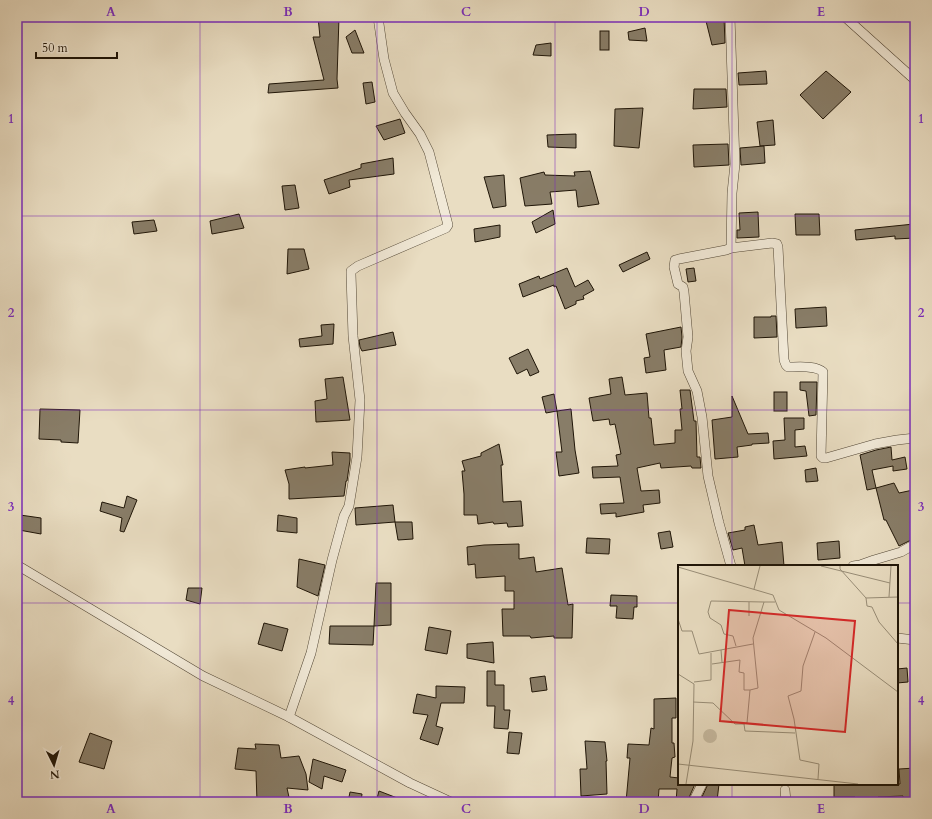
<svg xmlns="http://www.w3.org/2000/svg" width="932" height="819" font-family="Cardo,serif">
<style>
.building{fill:#887d68;stroke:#1f1507}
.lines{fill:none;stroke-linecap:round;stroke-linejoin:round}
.street-casing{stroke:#524736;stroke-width:10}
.street{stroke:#f1e9d7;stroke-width:9}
.grid{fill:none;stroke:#7b2cbf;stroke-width:1;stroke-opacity:0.55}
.inset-road{fill:none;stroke:#988d77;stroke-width:1}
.view{fill:#d62828;fill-opacity:0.15;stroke:#d62828;stroke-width:2}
.inset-edge{fill:none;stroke:#1f1507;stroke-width:2}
.neatline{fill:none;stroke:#7b2cbf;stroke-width:1.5}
.grid-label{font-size:13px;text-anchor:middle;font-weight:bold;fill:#7b2cbf}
</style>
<rect width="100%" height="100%" fill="#e9ddc2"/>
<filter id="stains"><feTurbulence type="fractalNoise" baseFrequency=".005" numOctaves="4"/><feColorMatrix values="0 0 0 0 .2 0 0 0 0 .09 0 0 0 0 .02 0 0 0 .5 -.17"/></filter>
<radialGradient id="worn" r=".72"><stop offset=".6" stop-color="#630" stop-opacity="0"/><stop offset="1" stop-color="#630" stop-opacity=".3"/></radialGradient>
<g class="building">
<polygon points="318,17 339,17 337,79 338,88 268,93 269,84 324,80 313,37 320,37"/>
<polygon points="705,17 724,17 725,43 712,45"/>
<polygon points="645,28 647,41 629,40 628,32"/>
<polygon points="355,30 364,53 352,53 346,37"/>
<rect x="600" y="31" width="9" height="19"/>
<polygon points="551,43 551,56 533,55 536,45"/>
<polygon points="766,71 767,84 739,85 738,73"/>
<polygon points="826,71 851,92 823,119 800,95"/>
<polygon points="372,82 375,102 366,104 363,83"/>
<polygon points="694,89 726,89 727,107 693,109"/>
<polygon points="643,108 639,148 614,146 615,109"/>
<polygon points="400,119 405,133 384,140 376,126"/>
<polygon points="773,120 775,145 760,146 757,122"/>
<polygon points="576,134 576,148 548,147 547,135"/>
<polygon points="728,144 729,165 694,167 693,145"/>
<polygon points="764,146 765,163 741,165 740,148"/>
<polygon points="393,158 394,174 349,180 350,187 329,194 324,180 361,168 361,164"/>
<polygon points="590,171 599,204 578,207 576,190 550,192 552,204 525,206 520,178 544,172 545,175 575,176 574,172"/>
<polygon points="504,175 506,206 493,208 484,177"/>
<polygon points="295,185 299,208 285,210 282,186"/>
<polygon points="553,210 555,224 536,233 532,222"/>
<polygon points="758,212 759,237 737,238 737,230 740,230 739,213"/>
<polygon points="239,214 244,228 212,234 210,221"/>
<polygon points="795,214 819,214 820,235 796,235"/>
<polygon points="154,220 157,231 134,234 132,222"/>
<polygon points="914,224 915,238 895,239 895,236 856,240 855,230"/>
<polygon points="500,225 500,237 475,242 474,229"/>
<polygon points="288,249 304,249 309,269 287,274"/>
<polygon points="647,252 650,259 623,272 619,265"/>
<polygon points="567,268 575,287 588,280 594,290 583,296 584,299 576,301 576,304 565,309 556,286 554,287 554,285 523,297 519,284 539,276 540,279"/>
<polygon points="694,268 696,281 688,282 686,269"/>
<polygon points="826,307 827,326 796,328 795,309"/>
<polygon points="771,316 776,316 777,337 754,338 754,317 771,317"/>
<polygon points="334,324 333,344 300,347 299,339 322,336 321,325"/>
<polygon points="681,327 682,337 681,347 664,350 666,370 646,373 644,358 650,357 646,334"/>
<polygon points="393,332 396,345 362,351 360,347 359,340"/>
<polygon points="528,349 539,372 530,376 527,369 517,374 509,358"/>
<polygon points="343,377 350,420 316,422 315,401 327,399 325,379"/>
<polygon points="622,377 625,395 647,393 649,418 651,418 654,445 675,443 675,430 682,430 680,409 682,409 680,390 690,390 694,421 696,421 697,457 700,457 701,468 692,468 691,466 661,468 660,463 637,468 641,491 659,490 660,503 643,505 644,512 616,517 616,513 601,514 600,504 624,503 620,477 593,478 592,467 618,466 616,455 621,454 615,424 610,425 609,419 593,421 589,398 611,394 609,379"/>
<polygon points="800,382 817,382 816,415 809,416 806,391 800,390"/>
<rect x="774" y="392" width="13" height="19"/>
<polygon points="554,394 557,411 546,413 542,397"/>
<polygon points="732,396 748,434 768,433 769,443 752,444 752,445 737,447 738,457 715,459 712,420 732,417"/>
<polygon points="40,409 80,410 78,443 61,442 61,440 39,439"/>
<polygon points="571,409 575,450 579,473 559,476 556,452 562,452 557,411"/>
<polygon points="784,418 804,418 804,429 795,430 795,447 805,446 807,456 774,459 773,441 785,440"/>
<polygon points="499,444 503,465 501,465 503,502 521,501 523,526 508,527 507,523 494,524 493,522 478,524 477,515 464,515 464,494 462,471 465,471 462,461 481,456 481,453"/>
<polygon points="891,447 892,460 905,457 907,469 893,471 893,466 872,470 876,488 894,483 899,493 913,490 915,500 915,538 899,546 886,520 884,520 876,488 867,490 860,455 876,450"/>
<polygon points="332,452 350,453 350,460 347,481 346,481 344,496 289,499 289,484 285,470 305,467 305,468 333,465"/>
<polygon points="816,468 818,481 806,482 805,470"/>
<polygon points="127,496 137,500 124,532 120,531 122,518 100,511 102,502 124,508"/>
<polygon points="393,505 395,522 356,525 355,508"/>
<polygon points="20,515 41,518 41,534 19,530"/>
<polygon points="278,515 297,518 297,533 277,531"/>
<polygon points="395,522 412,522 413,539 398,540"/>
<polygon points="754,525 758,545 782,542 784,566 745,566 742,548 733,550 728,533 745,530 745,527"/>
<polygon points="670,531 673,547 661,549 658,533"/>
<polygon points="587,538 610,539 609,554 586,553"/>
<polygon points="839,541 840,558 818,560 817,543"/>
<polygon points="519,544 519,559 534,557 536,572 562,568 568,605 573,604 572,638 554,638 554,636 531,638 530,636 503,636 502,609 514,609 514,591 505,591 505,576 476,578 475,564 468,565 467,547 484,545"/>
<polygon points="299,559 325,565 318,596 297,587"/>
<polygon points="376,583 391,583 391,625 374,626"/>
<polygon points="188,588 202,588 200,604 186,600"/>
<polygon points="611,595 637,596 637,607 634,607 633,619 616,618 617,606 610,606"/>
<polygon points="264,623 288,629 282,651 258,644"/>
<polygon points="330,626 374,626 373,645 329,644"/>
<polygon points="429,627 451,631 447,654 425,650"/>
<polygon points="493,642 494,663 467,658 467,644"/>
<polygon points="907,668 908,682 897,683 897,669"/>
<polygon points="487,671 495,671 495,685 504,685 504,710 510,710 508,729 494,728 495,706 487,706"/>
<polygon points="545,676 547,690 532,692 530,678"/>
<polygon points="436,686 465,687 464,703 441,703 436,726 443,728 438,745 420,739 428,715 413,713 417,694 436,698"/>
<polygon points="676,698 676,718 672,718 672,743 674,743 675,757 672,758 670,777 679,778 679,784 695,784 687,802 676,802 677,789 659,789 658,802 626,802 630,758 627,758 628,744 649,745 651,728 654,729 654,699"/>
<polygon points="509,732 522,733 519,754 507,753"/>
<polygon points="90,733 112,741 104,769 79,762"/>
<polygon points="585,741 605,742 607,761 606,761 607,794 581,796 580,769 587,769"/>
<polygon points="255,744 279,745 281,758 299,756 306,774 308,790 287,788 290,802 257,802 256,771 235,769 238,748 256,749"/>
<polygon points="313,759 346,770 342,782 324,776 322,789 309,782"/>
<polygon points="915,768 915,797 903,798 903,796 878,797 878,802 855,802 855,797 834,797 834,784 869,785 869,784 900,784 899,769"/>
<polygon points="708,784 719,784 717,801 701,799"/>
<polygon points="379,791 405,801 404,802 376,802"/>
<polygon points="350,792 362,794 361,802 348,802"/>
</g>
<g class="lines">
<defs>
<g id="street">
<polyline points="730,17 735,164 732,193 731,248 726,250 679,259 675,260 674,267 678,284 683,287 684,292 688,337 686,351 688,371 697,391 702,417 708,476 719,523 731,566"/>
<polyline points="845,17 915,80"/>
<path d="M731 248 772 243 777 244 778 247 784 360 786 365 788 367C797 367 816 365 823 372L821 456 823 458H826L875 444 897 440 915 438"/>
<polyline points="17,565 203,676 289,717 410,783 451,802"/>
<polyline points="853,566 860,565 874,560 901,552 915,544"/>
<polyline points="897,638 915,640"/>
<polyline points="289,717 311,653 332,560 344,516 349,506 357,457 360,400 353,336 351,274 351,271 358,266 446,228 448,225 429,152 420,134 405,113 393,93 384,59 378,17"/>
<polyline points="785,790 786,802"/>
<polyline points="693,802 702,784"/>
</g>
</defs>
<use href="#street" class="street-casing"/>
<use href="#street" class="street"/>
</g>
<path class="grid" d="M200 17V802M377 17V802M555 17V802M732 17V566M17 216H915M17 410H915M17 603H679M897 603H915M732 784V802"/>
<g transform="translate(678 565)">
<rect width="220" height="220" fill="#e9ddc2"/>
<path d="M25 171a7 7 0 1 1 14 0a7 7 0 1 1-14 0Z" fill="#c7bba2"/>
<path class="inset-road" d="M143 1 212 18M162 1V4L188 33 189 41 194 42 201 57 220 79M0 2 95 30 101 45 148 73 220 127M76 24 82 1M211 32 213 1M188 33 220 32M71 51V37M0 54 4 66H14L21 89 75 79M137 67 125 101 123 126 110 131 116 154 122 195 141 199 140 214M58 81 55 71 46 69 43 60 32 53 30 47 33 36 86 37M43 85 44 97M34 99 62 95 61 107 66 108V125H72M0 109 16 119 15 176 8 219M16 117 33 115V88M15 137 35 138 57 159H66L67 166 117 168M66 159 69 158 72 125 80 123 75 73 86 37H97M0 199 180 219"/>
<path class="view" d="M51 45 177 56 167 167 42 156Z"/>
<rect width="220" height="220" class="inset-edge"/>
</g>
<rect width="932" height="819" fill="none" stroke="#e9ddc2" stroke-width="44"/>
<g transform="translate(54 765) rotate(175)" stroke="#f1e9d7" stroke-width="3" paint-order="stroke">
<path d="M0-3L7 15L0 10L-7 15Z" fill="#1f1507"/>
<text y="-6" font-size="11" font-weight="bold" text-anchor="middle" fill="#1f1507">N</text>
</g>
<path d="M36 52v6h81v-6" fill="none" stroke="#1f1507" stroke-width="2"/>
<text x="42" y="52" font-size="12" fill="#1f1507" stroke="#f1e9d7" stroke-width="3" paint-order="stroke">50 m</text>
<rect x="22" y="22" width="888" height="775" class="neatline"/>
<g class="grid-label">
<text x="111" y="16">A</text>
<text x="288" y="16">B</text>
<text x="466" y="16">C</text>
<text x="644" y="16">D</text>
<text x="821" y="16">E</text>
<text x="11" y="123">1</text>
<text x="921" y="123">1</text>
<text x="11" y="317">2</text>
<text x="921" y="317">2</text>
<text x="11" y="511">3</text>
<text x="921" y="511">3</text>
<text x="11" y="705">4</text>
<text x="921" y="705">4</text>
<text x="111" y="813">A</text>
<text x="288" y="813">B</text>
<text x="466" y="813">C</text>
<text x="644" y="813">D</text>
<text x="821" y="813">E</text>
</g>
<rect width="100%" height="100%" filter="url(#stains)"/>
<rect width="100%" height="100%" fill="url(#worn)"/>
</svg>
